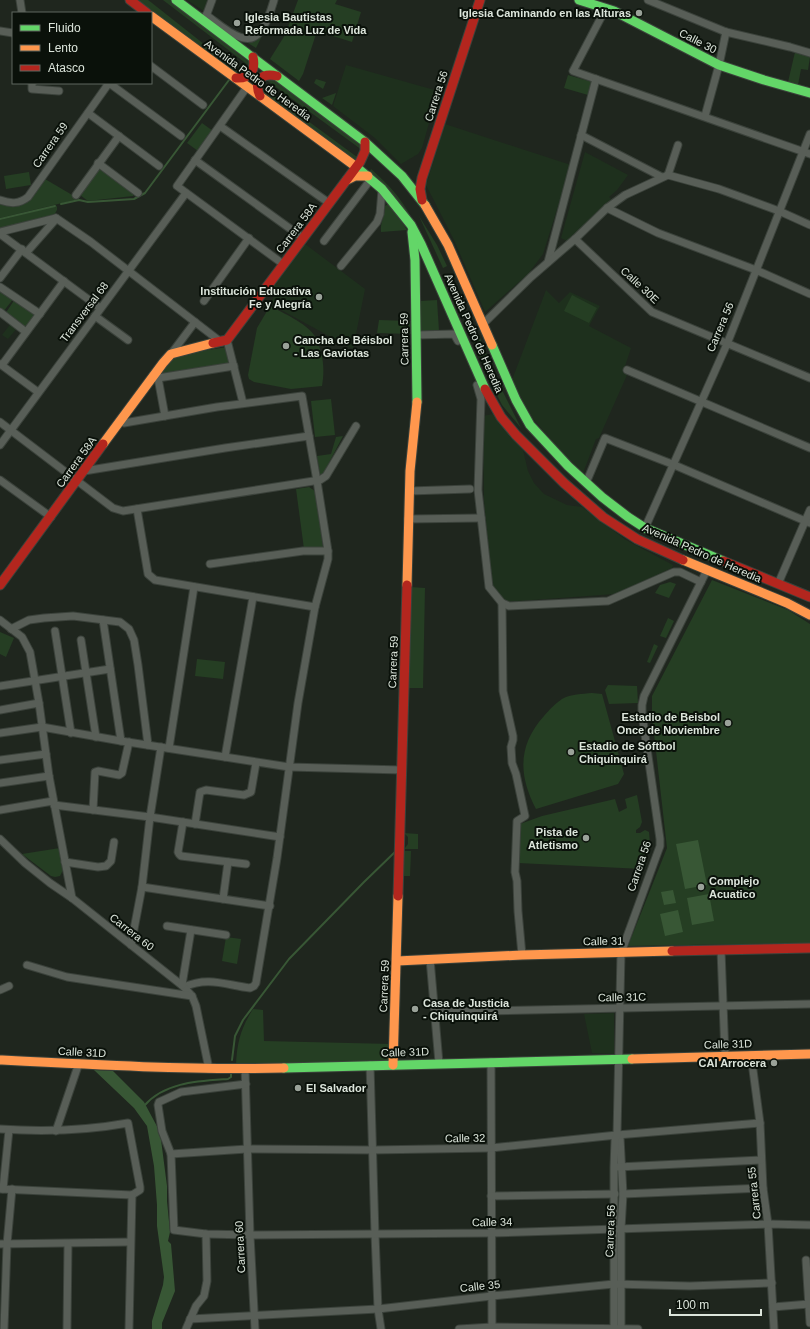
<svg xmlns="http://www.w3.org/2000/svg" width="810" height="1329" font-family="Arial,sans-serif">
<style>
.built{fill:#1e301d}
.green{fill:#253e23}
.water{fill:#385735}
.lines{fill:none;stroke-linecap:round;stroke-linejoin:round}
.stream{stroke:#385735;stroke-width:2}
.street-casing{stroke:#3b423b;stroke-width:9}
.fast-casing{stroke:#3b423b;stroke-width:11}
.slow-casing{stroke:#3b423b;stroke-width:11}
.jam-casing{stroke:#3b423b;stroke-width:11}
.street{stroke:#585e57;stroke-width:7}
.fast{stroke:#63d668;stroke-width:9}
.slow{stroke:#ff974d;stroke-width:9}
.jam{stroke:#b3261e;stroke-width:9}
.poi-dot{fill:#9aa299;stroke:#0a110a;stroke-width:1.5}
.labels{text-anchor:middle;stroke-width:4;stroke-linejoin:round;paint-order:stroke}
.poi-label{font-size:11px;font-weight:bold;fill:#dce5db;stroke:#0a110a;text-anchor:start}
.street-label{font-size:11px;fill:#dce5db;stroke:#0a110a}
</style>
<rect width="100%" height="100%" fill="#1f261e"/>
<g class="built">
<polygon points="187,0 208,0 204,11"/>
<polygon points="346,65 438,91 422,148 418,154 401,164 375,138 333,106"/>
<polygon points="445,124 571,165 543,254 528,274 485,312 454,240 426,185"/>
<polygon points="585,152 628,175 617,190 609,197 611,199 567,241 561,238"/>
<polygon points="305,244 365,289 353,349 270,304 278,290 273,286"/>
<polygon points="546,290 559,303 570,292 600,306 589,326 631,348 623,372 627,375 599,438 596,439 583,473 562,453 529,414 512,380"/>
<polygon points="12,322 18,327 8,339 2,335"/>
<polygon points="493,414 523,450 528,471 534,483 544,494 567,505 582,507 626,540 673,565 672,568 615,594 506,602 492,585 484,501 483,416"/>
<polygon points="614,1013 614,1054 592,1053 584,1014"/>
</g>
<g class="green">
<polygon points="134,0 148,0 152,3 243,75 239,75"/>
<polygon points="163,0 170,0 249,62 252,68"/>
<polygon points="298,0 337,0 335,4 361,12 352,42 317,31 303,74 299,81 270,59 285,35"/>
<polygon points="260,35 262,36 256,48 243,40"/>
<polygon points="795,52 810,57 808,70 801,69 798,85 788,82"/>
<polygon points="568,75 592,82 588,95 564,88"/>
<polygon points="272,78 363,142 362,150 265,79"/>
<polygon points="316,79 326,82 323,89 314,83"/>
<polygon points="259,85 357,157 354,161 263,96"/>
<polygon points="336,93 332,105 322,98"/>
<polygon points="202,123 213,131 198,151 187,143"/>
<polygon points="100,167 135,193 133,196 88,201 80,195"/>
<path d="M371 169C391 187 401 198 414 222L369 173Z"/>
<polygon points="29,172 31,185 6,189 4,176"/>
<path d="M45 179 79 199 0 218V203C25 213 32 197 45 179Z"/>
<path d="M390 203 407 230 381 232C380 222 385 217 385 206Z"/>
<polygon points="57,206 57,210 54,215 0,229 0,220"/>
<polygon points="419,216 437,245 447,266 443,268"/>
<polygon points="0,287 14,298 3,312 0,310"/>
<polygon points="572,295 597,308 589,323 564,311"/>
<polygon points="15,299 36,314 25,330 5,314"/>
<polygon points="437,300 439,331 421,332 420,301"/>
<path d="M270 306C283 313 306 323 314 335 318 340 319 346 321 352 324 364 324 374 322 386L291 389 254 382 249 379 248 375 257 328Z"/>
<polygon points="379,320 411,321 411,334 377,333"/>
<polygon points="476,328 498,382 521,428 502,405 490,381 469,331"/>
<polygon points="227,347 231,365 158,376 171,359 182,354"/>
<polygon points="331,399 335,435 315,437 311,401"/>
<polygon points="343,436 323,474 320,474 317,456 331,454 336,437"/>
<polygon points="309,487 315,491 323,547 304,549 296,489"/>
<polygon points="712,580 788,610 810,624 810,943 628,946 667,848 652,716 652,696"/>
<polygon points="670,582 676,584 669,598 655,593 660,585"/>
<polygon points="410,587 425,588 423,688 408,688"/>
<polygon points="668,618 674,621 666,638 660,636"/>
<polygon points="0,632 14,638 6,657 0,654"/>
<polygon points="654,644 658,646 650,663 647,662"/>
<polygon points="197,659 225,662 223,679 195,676"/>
<polygon points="608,685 637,686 638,703 609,704 605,690"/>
<path d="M592 693 602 694 624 774 618 784 536 809C518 775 518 745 544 716 549 710 556 703 562 699 571 694 582 694 592 693Z"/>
<polygon points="637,795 642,822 640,827 636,830 636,833 640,833 645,830 649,832 650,844 643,869 518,863 520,824 542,816 615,799 619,812 627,808 625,799"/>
<polygon points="404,833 418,834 418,849 404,849 408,844 408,837"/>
<polygon points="60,848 63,870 60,876 55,877 51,876 22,854"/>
<polygon points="404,851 411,851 410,876 403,876"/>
<polygon points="226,937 241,939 237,964 222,961"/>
<path d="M253 1009 263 1010 264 1041 392 1044V1062L236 1065C237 1042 241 1028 253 1009Z"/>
</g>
<g class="water">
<polygon points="698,840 707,885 685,889 676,844"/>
<polygon points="673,890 676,903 664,905 661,892"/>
<polygon points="709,894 714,921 692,925 687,898"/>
<polygon points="678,910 683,932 665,936 660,914"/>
<polygon points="94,1070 113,1071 144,1102 160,1132 167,1186 167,1201 170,1232 168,1241 171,1244 175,1291 162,1323 162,1329 152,1329 152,1321 163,1285 164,1277 157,1226 157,1205 154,1166 147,1126 134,1108"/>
</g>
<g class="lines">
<g class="stream">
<polyline points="61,204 79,200 88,202 134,199 145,193 229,80"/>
<polyline points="0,219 55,206"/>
<polyline points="232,1060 235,1036 243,1020 289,959 364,882 396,851"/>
<path d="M144 1106C164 1082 199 1081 228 1079L231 1077V1073"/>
</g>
<defs>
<g id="street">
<polyline points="20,0 22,13"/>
<polyline points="648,0 726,32 790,47 810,53"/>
<polyline points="606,8 573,71 810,154"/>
<path d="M206 15C221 25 248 53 262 29 268 21 271 10 274 0"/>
<polyline points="205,19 212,0"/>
<polyline points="0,31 13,33"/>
<polyline points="151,66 203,105"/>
<polyline points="32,83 32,89 59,91"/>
<polyline points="247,87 177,186 283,264"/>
<polyline points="88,113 159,166"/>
<polyline points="705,116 719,65 726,32"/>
<polyline points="220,126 329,203"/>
<polyline points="581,135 662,177"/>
<polyline points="195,160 303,238"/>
<polyline points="98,163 138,193"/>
<polyline points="668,175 678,145"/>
<polyline points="76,195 119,136"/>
<path d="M0 200C11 204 19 204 28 197L109 83 181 136"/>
<polyline points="607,208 658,233 756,270 810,294"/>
<polyline points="56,218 91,242 221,342"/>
<polyline points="0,232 56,218"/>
<polyline points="0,234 100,308"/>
<polyline points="575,239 652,312 810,378"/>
<polyline points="324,241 371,179"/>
<polyline points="26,253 56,219"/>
<polyline points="548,262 596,79"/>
<polyline points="341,266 377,222 380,214 382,190"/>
<polyline points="0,278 22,249"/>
<polyline points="0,287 40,314"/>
<polyline points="204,301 249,238"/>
<polyline points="0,312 26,332"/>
<polyline points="95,316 128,340"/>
<polyline points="483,324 531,277 575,239 607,208 625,195 668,175 719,189 741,197 779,211 810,225"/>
<polyline points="417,335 454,334 458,341"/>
<polyline points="227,340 243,403"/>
<polyline points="171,354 195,322"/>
<polyline points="0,364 38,392"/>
<polyline points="2,365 64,281"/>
<polyline points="627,370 810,448"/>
<polyline points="153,375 158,378 234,366"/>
<polyline points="158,378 165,416"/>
<polyline points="477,385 481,399 478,490 489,587 502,603 509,606 608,601 674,572 680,572 701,582"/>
<path d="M120 420 124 423 217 407 302 396 317 481 328 551V559L315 607 298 703 277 858 256 983 254 986 250 988C226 985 208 976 184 987"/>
<polyline points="0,422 113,508 123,511 320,480 326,476 356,426"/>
<polyline points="0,445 186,193"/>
<polyline points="84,471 225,448 309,436"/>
<polyline points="0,480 51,517"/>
<polyline points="586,483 605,438 672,464 810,523"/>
<polyline points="409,491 470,489"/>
<polyline points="137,509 148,574 155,580 315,607"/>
<polyline points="408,519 481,518"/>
<polyline points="645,528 727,344 810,134"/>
<polyline points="210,564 303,551 328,551"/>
<polyline points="778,584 810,510"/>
<polyline points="502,603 503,691 513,736 513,740 511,747 512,763 516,774 525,816 517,821 515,872 517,881 518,911 522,955"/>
<polyline points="0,620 22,637 30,652 39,703 49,776 72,898"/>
<polyline points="103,620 121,741"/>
<polyline points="11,629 29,620 44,618 73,616 120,622 129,629 134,640 138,665 148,745"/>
<polyline points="55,631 71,733"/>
<polyline points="81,640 96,737"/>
<polyline points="0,686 110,669"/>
<polyline points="0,710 39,703"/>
<polyline points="0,733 42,727 121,741 289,767 402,770"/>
<polyline points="169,748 194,587"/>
<polyline points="225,757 253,597"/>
<polyline points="0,760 46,754"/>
<polyline points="0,783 49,776"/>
<polyline points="54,805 150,817 280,837"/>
<polyline points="0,810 53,801"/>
<polyline points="93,810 95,772 98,771 119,775 122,773 129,742"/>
<polyline points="183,822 178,852 179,854 181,856 246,864"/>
<polyline points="195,824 200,792 206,790 244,795 251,792 256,763"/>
<polyline points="0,839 25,863 50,883 72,898 184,987 192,996 196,1006 209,1069"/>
<polyline points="65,862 98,867 106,866 111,861 114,842"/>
<polyline points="142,887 270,906"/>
<polyline points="223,899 228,862"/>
<polyline points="167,926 226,935"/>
<polyline points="131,945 142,887 150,817 161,747"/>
<polyline points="721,950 725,1055"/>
<polyline points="430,959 439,1063"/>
<polyline points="27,965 67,977 192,996"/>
<polyline points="182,985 191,930"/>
<polyline points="0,990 9,986"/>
<polyline points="435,1012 810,1004"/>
<polyline points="751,1055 760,1123 763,1188 768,1224 774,1329"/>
<polyline points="491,1062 492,1329"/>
<polyline points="370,1065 375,1234 378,1309 381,1329"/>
<polyline points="245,1068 250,1235 255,1329"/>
<polyline points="246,1084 181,1092 159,1102 158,1105 162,1131 171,1154 174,1230 206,1234 250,1235 492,1233 768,1224 810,1225"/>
<path d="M0 1129C45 1132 84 1131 128 1123L140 1187V1190L132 1195"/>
<polyline points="56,1131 79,1063"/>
<polyline points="617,1135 620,1137 623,1194 621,1229 621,1329"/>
<polyline points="171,1154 247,1149 372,1150 491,1148 617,1135 760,1123"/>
<polyline points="618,1167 761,1160"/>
<polyline points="0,1189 132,1195"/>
<polyline points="3,1189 9,1130"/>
<polyline points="623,1194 763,1188"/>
<polyline points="491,1196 615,1194"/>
<polyline points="0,1244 130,1242"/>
<polyline points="806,1260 810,1323"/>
<polyline points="773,1307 809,1304"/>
<polyline points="190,1319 378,1309 492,1296 614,1284 690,1286 772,1283"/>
<polyline points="4,1329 7,1244 12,1189"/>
<polyline points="67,1329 68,1244"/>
<polyline points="129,1329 132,1195"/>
<polyline points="186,1329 196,1306 204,1296 207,1281 206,1234"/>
<polyline points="459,1329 492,1327 638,1329"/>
<polyline points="614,1329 614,1167 615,1140 617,1135 621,953 660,846 660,839 642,714 642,705 644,696 707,570"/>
</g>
<g id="fast">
<polyline points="176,0 365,142 402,176 425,205"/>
<polyline points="579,0 614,11 719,65 764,80 810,93"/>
<polyline points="355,166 382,189 411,225 421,244 485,389"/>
<polyline points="412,232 415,260 417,402"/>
<polyline points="492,345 516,400 530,425 568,466 602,497 628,517 645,528 723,561"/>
<polyline points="284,1068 632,1059"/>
</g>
<g id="slow">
<polyline points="151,16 355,166"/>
<polyline points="347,180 355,176 368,176"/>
<polyline points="425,205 448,245 492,345"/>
<polyline points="103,444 163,363 171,354 213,343"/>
<polyline points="683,560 787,603 810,615"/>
<polyline points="407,585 410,471 417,402"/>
<polyline points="397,961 522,955 672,951"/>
<polyline points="632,1059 810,1054"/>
<path d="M0 1060C95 1065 189 1070 284 1068"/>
<polyline points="393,1065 398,896"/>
</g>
<g id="jam">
<polyline points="130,0 147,13"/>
<path d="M236 78C250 79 256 70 253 57"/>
<path d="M260 96C253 81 262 72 277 76"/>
<polyline points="422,200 420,189 422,178 480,0"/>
<polyline points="213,343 227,340 360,162 365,151 365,142"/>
<polyline points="485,389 501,417 516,435 564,483 603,517 637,539 683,560"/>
<polyline points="723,561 810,597"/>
<polyline points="0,585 103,444"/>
<polyline points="398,896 407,585"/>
<polyline points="672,951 810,948"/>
</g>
</defs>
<use href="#street" class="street-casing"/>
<use href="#fast" class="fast-casing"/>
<use href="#slow" class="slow-casing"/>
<use href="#jam" class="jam-casing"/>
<use href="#street" class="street"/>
<use href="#fast" class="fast"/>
<use href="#slow" class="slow"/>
<use href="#jam" class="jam"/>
</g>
<g class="poi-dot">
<circle cx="639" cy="13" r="4"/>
<circle cx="237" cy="23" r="4"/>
<circle cx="319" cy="297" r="4"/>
<circle cx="286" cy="346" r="4"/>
<circle cx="728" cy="723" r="4"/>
<circle cx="571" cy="752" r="4"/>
<circle cx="586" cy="838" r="4"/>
<circle cx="701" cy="887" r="4"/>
<circle cx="415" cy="1009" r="4"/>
<circle cx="774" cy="1063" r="4"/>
<circle cx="298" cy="1088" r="4"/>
</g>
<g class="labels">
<g class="poi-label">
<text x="631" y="17" text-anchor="end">Iglesia Caminando en las Alturas</text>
<text x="245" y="21">Iglesia Bautistas<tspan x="245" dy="13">Reformada Luz de Vida</tspan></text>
<text x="311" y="295" text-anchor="end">Institución Educativa<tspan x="311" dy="13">Fe y Alegría</tspan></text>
<text x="294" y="344">Cancha de Béisbol<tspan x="294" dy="13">- Las Gaviotas</tspan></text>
<text x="720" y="721" text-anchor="end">Estadio de Beisbol<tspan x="720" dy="13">Once de Noviembre</tspan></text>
<text x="579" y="750">Estadio de Sóftbol<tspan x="579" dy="13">Chiquinquirá</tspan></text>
<text x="578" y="836" text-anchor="end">Pista de<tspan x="578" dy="13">Atletismo</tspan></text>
<text x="709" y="885">Complejo<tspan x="709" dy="13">Acuatico</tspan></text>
<text x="423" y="1007">Casa de Justicia<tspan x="423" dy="13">- Chiquinquirá</tspan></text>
<text x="766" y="1067" text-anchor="end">CAI Arrocera</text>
<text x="306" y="1092">El Salvador</text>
</g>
<g class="street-label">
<text transform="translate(698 41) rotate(27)" y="4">Calle 30</text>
<text transform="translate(258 80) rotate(36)" y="4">Avenida Pedro de Heredia</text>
<text transform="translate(436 96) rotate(-72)" y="4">Carrera 56</text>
<text transform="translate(50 145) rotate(-55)" y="4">Carrera 59</text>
<text transform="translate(296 228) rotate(-53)" y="4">Carrera 58A</text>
<text transform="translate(640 285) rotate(43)" y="4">Calle 30E</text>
<text transform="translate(84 312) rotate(-53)" y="4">Transversal 68</text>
<text transform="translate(720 327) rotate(-67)" y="4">Carrera 56</text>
<text transform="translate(474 333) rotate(66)" y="4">Avenida Pedro de Heredia</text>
<text transform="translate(404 339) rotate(-91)" y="4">Carrera 59</text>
<text transform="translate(76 462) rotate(-54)" y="4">Carrera 58A</text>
<text transform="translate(702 553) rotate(24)" y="4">Avenida Pedro de Heredia</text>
<text transform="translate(393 662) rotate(-88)" y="4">Carrera 59</text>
<text transform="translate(639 866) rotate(-71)" y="4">Carrera 56</text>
<text transform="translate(132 932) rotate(38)" y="4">Carrera 60</text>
<text transform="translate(603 941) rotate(-1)" y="4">Calle 31</text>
<text transform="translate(384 986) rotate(-88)" y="4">Carrera 59</text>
<text transform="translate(622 997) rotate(-1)" y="4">Calle 31C</text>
<text transform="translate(728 1044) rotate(-2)" y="4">Calle 31D</text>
<text transform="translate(82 1052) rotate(3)" y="4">Calle 31D</text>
<text transform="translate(405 1052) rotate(-2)" y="4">Calle 31D</text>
<text transform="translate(465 1138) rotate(-1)" y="4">Calle 32</text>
<text transform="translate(754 1193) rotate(-96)" y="4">Carrera 55</text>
<text transform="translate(492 1222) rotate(-1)" y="4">Calle 34</text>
<text transform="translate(610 1231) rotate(-88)" y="4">Carrera 56</text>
<text transform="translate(240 1247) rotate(-93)" y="4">Carrera 60</text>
<text transform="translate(480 1286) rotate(-6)" y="4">Calle 35</text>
</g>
</g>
<rect x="12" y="12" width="140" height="72" fill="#0a110a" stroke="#5e665e"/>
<rect x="20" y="25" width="20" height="6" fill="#63d668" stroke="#5e665e"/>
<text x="48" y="32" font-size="12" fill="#dce5db">Fluido</text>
<rect x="20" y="45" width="20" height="6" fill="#ff974d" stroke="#5e665e"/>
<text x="48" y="52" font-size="12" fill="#dce5db">Lento</text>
<rect x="20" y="65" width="20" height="6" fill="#b3261e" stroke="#5e665e"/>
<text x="48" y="72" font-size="12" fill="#dce5db">Atasco</text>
<path d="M670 1309v6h91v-6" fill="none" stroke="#dce5db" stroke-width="2"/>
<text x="676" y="1309" font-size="12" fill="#dce5db" stroke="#0a110a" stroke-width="3" paint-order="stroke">100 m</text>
</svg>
